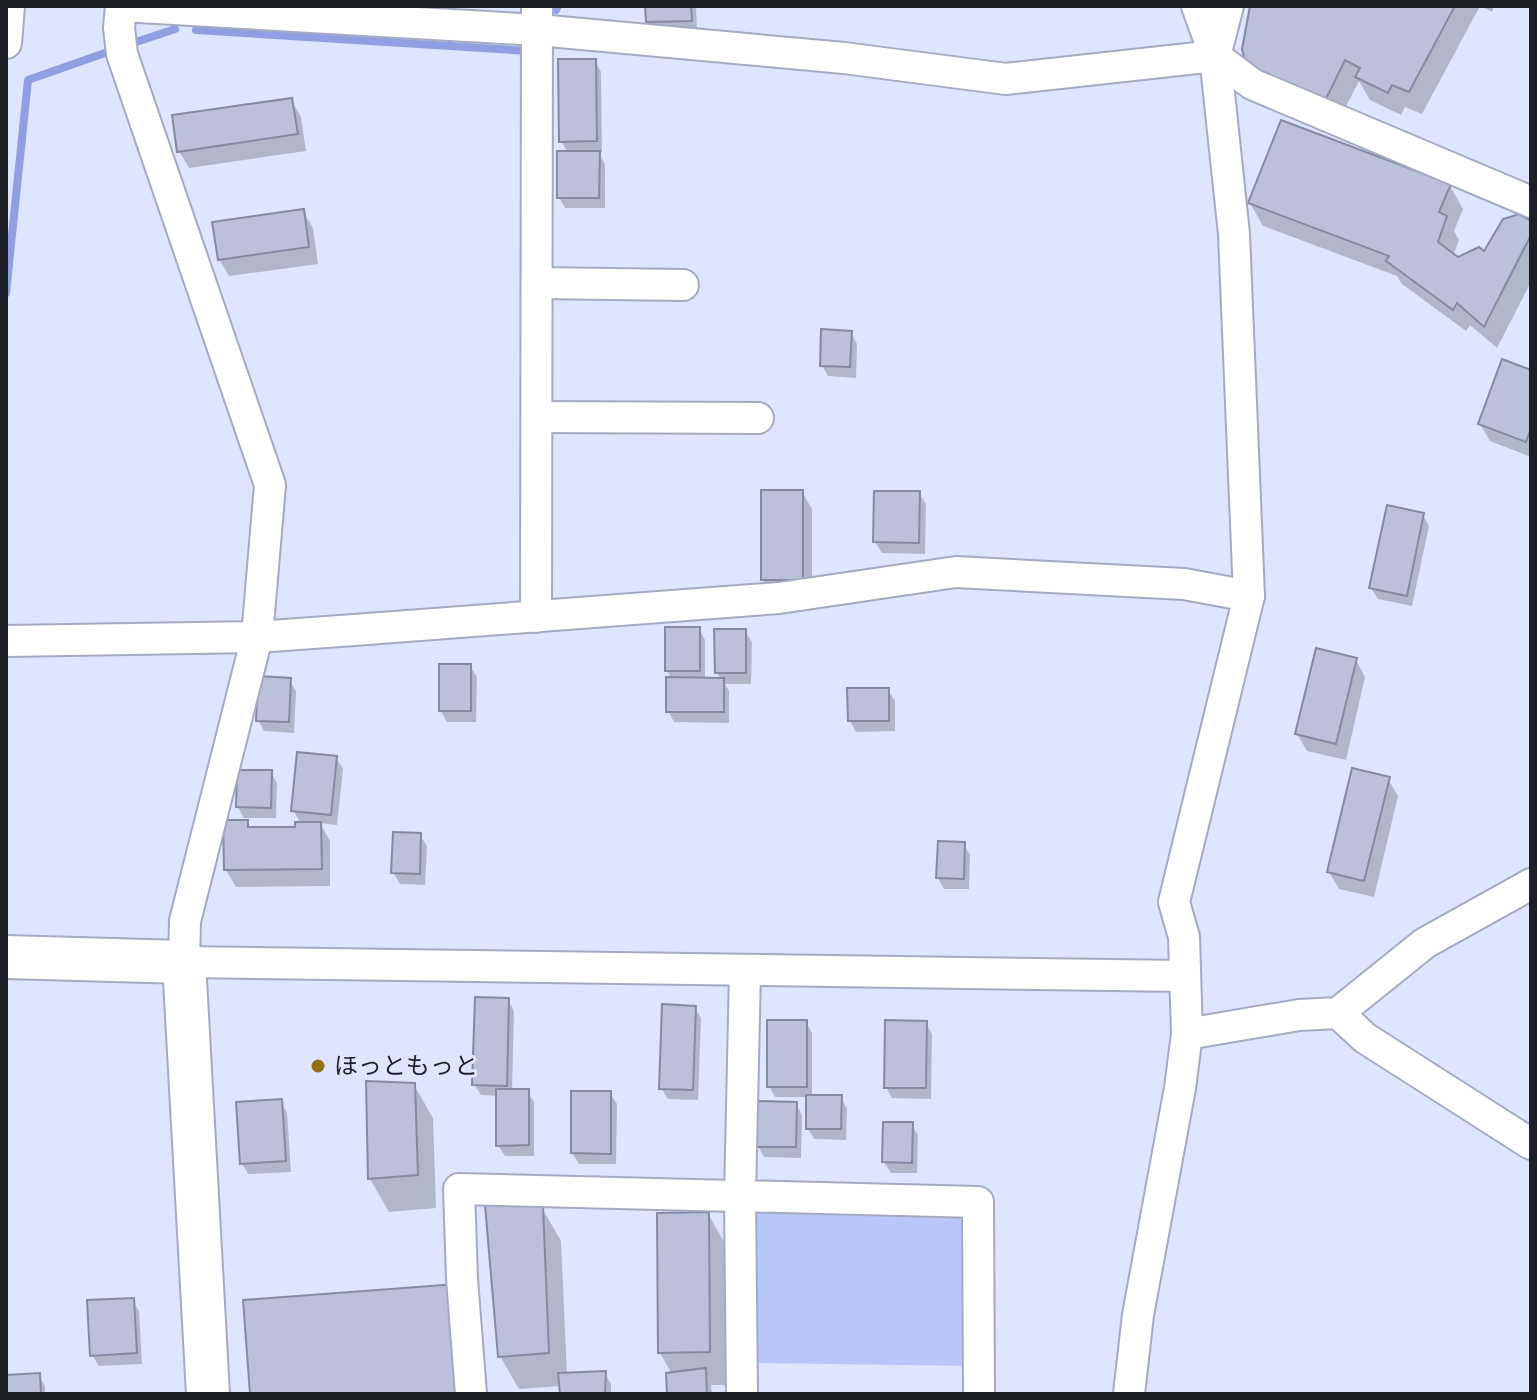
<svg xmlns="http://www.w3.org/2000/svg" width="1537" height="1400" font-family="Figtree,'Noto Sans JP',sans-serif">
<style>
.green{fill:#b9c6f9}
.shadow{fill:#0003}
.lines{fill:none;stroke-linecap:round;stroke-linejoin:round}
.stream{stroke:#8f9fe1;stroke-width:8}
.building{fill:#bbc1da;stroke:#848aa1;stroke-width:2}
.street-casing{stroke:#a4aac2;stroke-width:34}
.secondary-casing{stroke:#a4aac2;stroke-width:46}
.street{stroke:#fff;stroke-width:30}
.secondary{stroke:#fff;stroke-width:42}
.poi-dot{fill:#946f18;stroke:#dee5fe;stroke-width:3}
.labels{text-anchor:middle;stroke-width:6;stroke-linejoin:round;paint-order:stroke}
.poi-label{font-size:24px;fill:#1d2029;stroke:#dee5fe;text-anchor:start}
</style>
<rect width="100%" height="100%" fill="#dee5fe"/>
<polygon class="green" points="753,1208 973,1217 972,1366 758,1363"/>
<g class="shadow">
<polygon points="647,6 696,6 697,32 654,32 648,21"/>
<polygon points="1252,6 1480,6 1422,114 1405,107 1401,115 1370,100 1359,81 1339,120"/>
<polygon points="1481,6 1494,6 1492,12"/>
<polygon points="595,61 601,72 602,152 598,152 605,164 605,208 565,208 559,197 568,153 561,141"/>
<polygon points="291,100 301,117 306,151 189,168 179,151"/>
<polygon points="1450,186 1463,209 1454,231 1459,240 1453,256 1458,259 1485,254 1531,223 1531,282 1497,348 1470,325 1466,331 1402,284 1397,276 1263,226 1250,203"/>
<polygon points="303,211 313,228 318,264 229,276 219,259"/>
<polygon points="851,333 857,344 856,378 828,376 822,365"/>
<polygon points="1531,372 1531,457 1490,441 1480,424"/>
<polygon points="802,492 812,509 812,596 773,596 763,579"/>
<polygon points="919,493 926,504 925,554 882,553 875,542"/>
<polygon points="1423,515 1429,526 1412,606 1378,599 1371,588"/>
<polygon points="699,629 705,640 705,680 721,680 717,673 745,631 752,642 751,684 725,684 729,691 729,723 674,722 668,711 672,679 667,671"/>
<polygon points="1356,660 1365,677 1346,760 1307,751 1297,734"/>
<polygon points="470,666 477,677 476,722 447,722 441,711"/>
<polygon points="289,680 296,691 294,733 264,731 258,720"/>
<polygon points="888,690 895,701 895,731 856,732 850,721"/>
<polygon points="336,758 343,769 337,825 320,823 330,841 330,886 236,887 226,870 247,822 251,829 297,829 301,824 293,810"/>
<polygon points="271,772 277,783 276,818 244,818 238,807"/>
<polygon points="1388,779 1398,796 1374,897 1339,889 1329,872"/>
<polygon points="420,835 427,846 425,885 400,884 393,872"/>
<polygon points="964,844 970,855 969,889 944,889 938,878"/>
<polygon points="508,1000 514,1011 512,1091 527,1091 534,1102 534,1156 505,1156 498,1145 498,1096 481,1095 474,1084"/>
<polygon points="694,1007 701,1018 698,1100 668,1099 661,1088"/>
<polygon points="806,1022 812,1033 812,1097 840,1097 847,1108 846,1140 814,1139 808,1128 808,1097 775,1097 769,1086"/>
<polygon points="926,1023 932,1034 931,1099 892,1098 886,1087"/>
<polygon points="414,1085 433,1118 436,1208 389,1212 370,1179"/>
<polygon points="610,1093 617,1104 616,1164 579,1164 572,1153"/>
<polygon points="281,1102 287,1113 291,1172 248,1174 242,1163"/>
<polygon points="796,1104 802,1115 801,1158 764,1157 758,1146"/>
<polygon points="911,1124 918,1135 917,1173 891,1173 884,1162"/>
<polygon points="542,1208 561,1241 567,1375 605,1373 611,1384 611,1394 562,1394 561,1386 519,1389 500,1356"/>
<polygon points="708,1214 727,1247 728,1385 711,1385 712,1394 669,1394 672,1374 660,1353"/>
<polygon points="132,1300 139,1311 142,1364 99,1366 92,1355"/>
<polygon points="38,1375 45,1386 45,1394 8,1394"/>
</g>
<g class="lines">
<g class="stream">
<polyline points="556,10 558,6"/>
<polyline points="196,30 529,51"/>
<polyline points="133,43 175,29"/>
<polyline points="6,293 28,80 105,53"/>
</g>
</g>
<g class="building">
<polygon points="645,6 691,6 692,21 646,22"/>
<polygon points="1250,6 1455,6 1409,92 1392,85 1388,93 1355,77 1360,68 1345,60 1326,99 1248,74 1242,49"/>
<polygon points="558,59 596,59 597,141 559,142"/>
<polygon points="292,98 298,134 177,152 172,115"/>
<polygon points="1281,120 1451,184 1439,212 1447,216 1438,242 1458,257 1479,247 1484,251 1503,219 1519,214 1531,221 1531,235 1484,327 1457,303 1453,310 1386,261 1389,256 1248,203"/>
<polygon points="557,151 600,151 599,198 557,198"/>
<polygon points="304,209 309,247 218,260 212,222"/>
<polygon points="821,329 852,331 850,367 820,366"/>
<polygon points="1502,359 1531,370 1531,428 1526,442 1478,424"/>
<rect x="761" y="490" width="42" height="90"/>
<polygon points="874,491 920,491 919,543 873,542"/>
<polygon points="1387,505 1424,513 1407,596 1369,588"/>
<rect x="665" y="627" width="35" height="44"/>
<polygon points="714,629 746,629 746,673 715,673"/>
<polygon points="1316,648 1357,658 1336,744 1295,734"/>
<rect x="439" y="664" width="32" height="47"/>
<polygon points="258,676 291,678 289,722 256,721"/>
<polygon points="666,677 724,678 724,712 666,712"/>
<polygon points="847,688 889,688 889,721 848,721"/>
<polygon points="297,752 337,756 331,815 291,811"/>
<polygon points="1352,768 1390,777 1364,881 1327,872"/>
<polygon points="237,770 272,770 271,808 236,807"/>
<polygon points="223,820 248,820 248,827 295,827 295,822 321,822 322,869 224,870"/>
<polygon points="393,832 421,833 420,874 391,873"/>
<polygon points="938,841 965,842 964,879 936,878"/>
<polygon points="475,997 509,998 507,1086 472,1085"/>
<polygon points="662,1004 696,1006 693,1090 659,1089"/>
<rect x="767" y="1020" width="40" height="67"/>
<polygon points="885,1020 927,1021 926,1088 884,1088"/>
<polygon points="366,1081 415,1083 418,1175 368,1179"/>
<polygon points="496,1089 529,1089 529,1145 496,1146"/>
<polygon points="571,1091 611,1091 611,1154 571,1153"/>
<polygon points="806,1095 842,1095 841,1129 806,1129"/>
<polygon points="282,1099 286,1161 240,1164 236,1102"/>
<polygon points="757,1101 797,1102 796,1147 756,1147"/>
<polygon points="883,1122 913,1122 912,1163 882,1162"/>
<polygon points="485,1205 543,1206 549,1353 498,1357"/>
<polygon points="709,1212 710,1352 658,1353 657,1213"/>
<polygon points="456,1284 461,1394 250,1394 243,1300"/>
<polygon points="134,1298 137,1353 90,1356 87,1300"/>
<polygon points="706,1368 707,1394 667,1394 666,1373"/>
<polygon points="606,1371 605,1394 560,1394 558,1373"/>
<polygon points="40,1373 41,1394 6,1394 6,1375"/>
</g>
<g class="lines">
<defs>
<g id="street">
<polyline points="121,6 119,28 122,54 270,485 257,637 185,921 184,962 1185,976"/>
<polyline points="122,6 538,30 844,58 1006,79 1215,56 1252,84 1531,202"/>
<polyline points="6,43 9,6"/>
<polyline points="1215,56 1228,6"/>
<polyline points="537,283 683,285"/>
<polyline points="537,417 758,418"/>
<polyline points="536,617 537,6"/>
<polyline points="6,641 257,637 354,630 779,598 956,572 1184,584 1249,596"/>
<polyline points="1338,1013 1365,1038 1531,1144"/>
<polyline points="1187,1034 1299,1015 1338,1013 1425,943 1531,884"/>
<polyline points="471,1394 462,1279 459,1189 978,1202 979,1394"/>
<polyline points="742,1394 740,1197 745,971"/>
<polyline points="1129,1394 1138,1315 1180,1088 1187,1034 1184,937 1174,902 1249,596 1234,234 1215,56 1197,6"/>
</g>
<polyline id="secondary" points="6,957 184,962 208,1394"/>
</defs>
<use href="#street" class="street-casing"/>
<use href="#secondary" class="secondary-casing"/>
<use href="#street" class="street"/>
<use href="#secondary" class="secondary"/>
</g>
<circle class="poi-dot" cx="318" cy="1066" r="8"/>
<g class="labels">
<g class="poi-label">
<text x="334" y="1074">ほっともっと</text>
</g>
</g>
<rect width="1537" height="1400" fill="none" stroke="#1d2029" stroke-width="16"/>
</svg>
